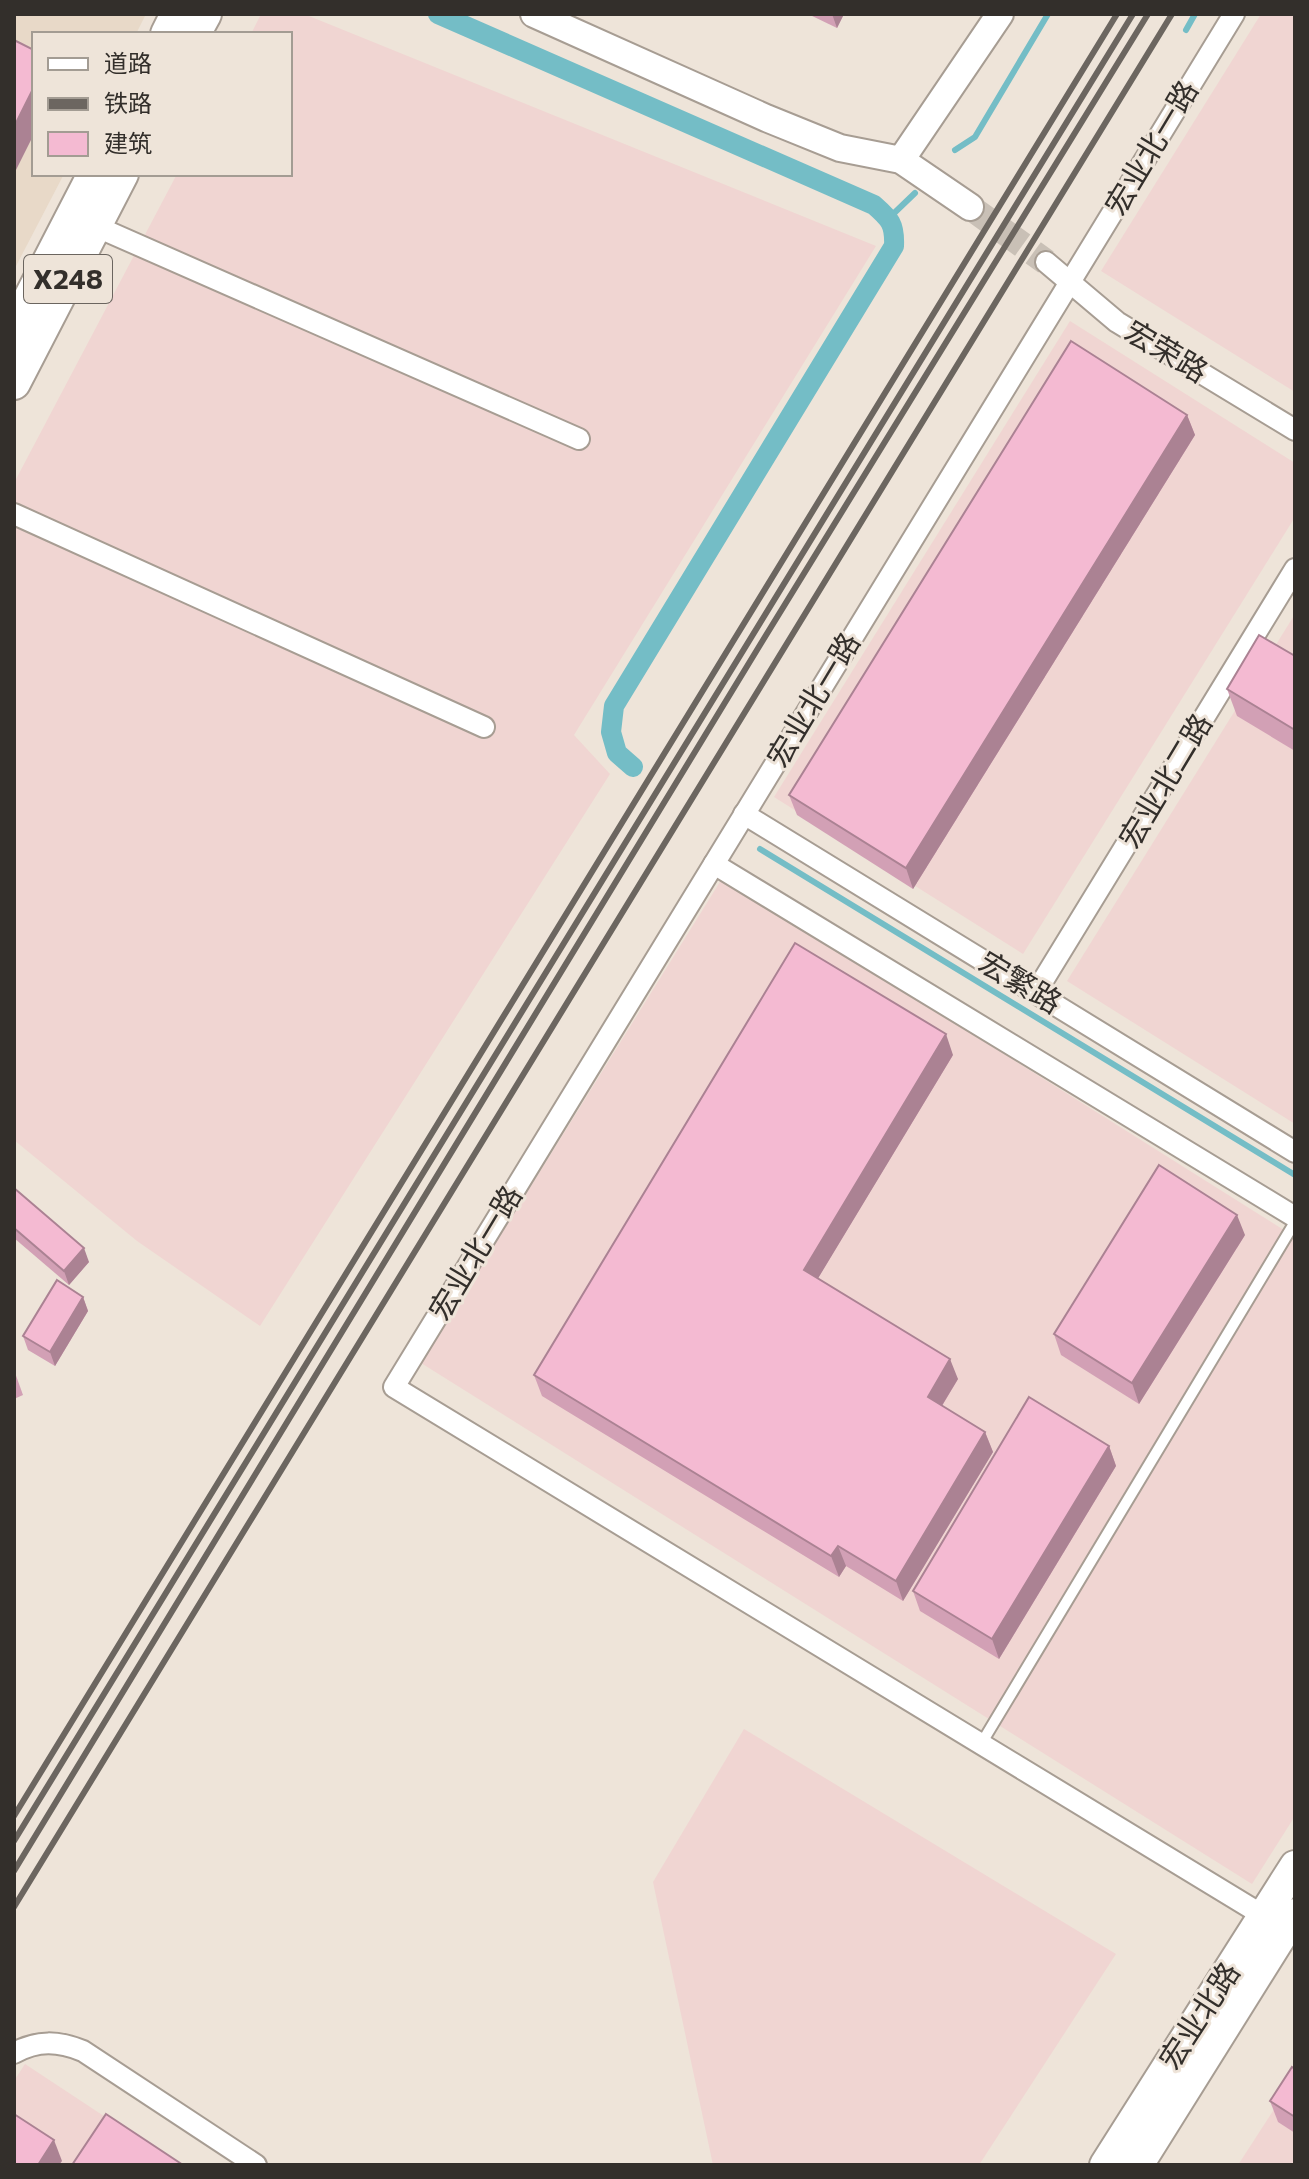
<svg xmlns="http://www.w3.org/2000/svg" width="1309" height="2179" font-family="Commissioner,'Noto Sans SC',sans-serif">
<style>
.built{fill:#e8d9c8}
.industrial{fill:#f0d5d2}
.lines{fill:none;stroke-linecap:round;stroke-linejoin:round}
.stream{stroke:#74bdc6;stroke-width:6}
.canal{stroke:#74bdc6;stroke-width:20}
.tertiary-tunnel{stroke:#c9c0b6;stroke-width:26;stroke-dasharray:26 13;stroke-linecap:butt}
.service-casing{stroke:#a79d93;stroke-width:14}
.minor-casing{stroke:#a79d93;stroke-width:24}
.tertiary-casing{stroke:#a79d93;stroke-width:30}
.secondary-casing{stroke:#a79d93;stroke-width:34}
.primary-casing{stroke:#a79d93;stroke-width:36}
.service{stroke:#fff;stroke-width:10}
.minor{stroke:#fff;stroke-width:20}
.tertiary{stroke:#fff;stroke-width:26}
.secondary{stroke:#fff;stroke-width:30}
.primary{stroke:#fff;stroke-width:32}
.rail{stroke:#6c6660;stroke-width:6}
.wall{fill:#d2a0b5}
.shaded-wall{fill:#ab8293}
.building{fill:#f4bad2;stroke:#ab8293;stroke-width:2}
.labels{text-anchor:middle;stroke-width:6;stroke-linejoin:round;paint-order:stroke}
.shield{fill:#eee4d9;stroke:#6b655f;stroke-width:2}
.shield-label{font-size:28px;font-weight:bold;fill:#332f2b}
.street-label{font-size:30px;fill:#332f2b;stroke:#eee4d9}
</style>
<rect width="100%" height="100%" fill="#eee4d9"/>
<polygon class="built" points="14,14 146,14 136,34 34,34 34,174 64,174 15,268"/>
<g class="industrial">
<polygon points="261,14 304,14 876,246 574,735 610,774 260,1326 137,1241 14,1140 14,483 177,174 290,174 290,34 251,34"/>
<polygon points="1261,14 1295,14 1295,392 1101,271"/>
<polygon points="1070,321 1295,463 1295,517 1023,954 774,797"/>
<polygon points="1295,614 1295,1124 1067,981"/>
<polygon points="723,877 1295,1237 1295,1816 1252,1884 421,1363"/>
<polygon points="744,1729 1116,1954 979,2165 713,2165 653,1882"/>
<polygon points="25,2064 178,2165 14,2165 14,2081"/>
<polygon points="1295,2077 1295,2165 1238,2165"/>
</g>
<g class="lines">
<g class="stream">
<polyline points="1186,30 1195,14"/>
<polyline points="955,150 975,137 1048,14"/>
<polyline points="889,218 915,193"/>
<polyline points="760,849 1295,1175"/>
</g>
<path class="canal" d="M438 14 874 205C890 219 895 224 894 246L614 706 611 732 617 753 633 767"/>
<polyline class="tertiary-tunnel" points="970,207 1046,262"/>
<defs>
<polyline id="service" points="981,1744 1295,1222"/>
<g id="minor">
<polyline points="1234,14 394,1387 1264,1916"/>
<polyline points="95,226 579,439"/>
<polyline points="1046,262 1117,322 1295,430"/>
<polyline points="14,514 484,727"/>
<polyline points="744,814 1295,1152"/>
<polyline points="714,864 1295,1217"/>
<polyline points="1036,992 1295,569"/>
<path d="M14 2053C38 2040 58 2041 83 2051L256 2165"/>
</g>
<g id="tertiary">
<polyline points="534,14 766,118 840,148 901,160 970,207"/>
<polyline points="901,160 1000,14"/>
</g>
<g id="secondary">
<polyline points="1105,2165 1295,1866"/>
<polyline points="1138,2165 1295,1914"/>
</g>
<g id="primary">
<polyline points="167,34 177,14"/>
<polyline points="194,34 205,14"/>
<polyline points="14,329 94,174"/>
<polyline points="14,383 122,174"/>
</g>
</defs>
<use href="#service" class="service-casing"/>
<use href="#minor" class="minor-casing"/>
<use href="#tertiary" class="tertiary-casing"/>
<use href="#secondary" class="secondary-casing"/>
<use href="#primary" class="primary-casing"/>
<use href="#service" class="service"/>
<use href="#minor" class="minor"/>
<use href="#tertiary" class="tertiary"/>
<use href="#secondary" class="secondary"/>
<use href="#primary" class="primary"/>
<g class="rail">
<polyline points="14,1816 1117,14"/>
<polyline points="14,1841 1133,14"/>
<polyline points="14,1871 760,645 1148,14"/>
<polyline points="14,1907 1172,14"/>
</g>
</g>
<g class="wall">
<polygon points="808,14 844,14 837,28"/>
<polygon points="1187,415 1195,435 913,889 797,815 789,795"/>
<polygon points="1295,656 1295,751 1237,716 1227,689"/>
<polygon points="953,1055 818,1278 958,1379 942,1406 985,1432 993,1452 903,1601 846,1566 839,1577 542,1396 534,1375"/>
<polygon points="14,1188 89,1262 69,1285 14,1238"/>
<polygon points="1245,1235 1139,1404 1061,1355 1054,1334"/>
<polygon points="83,1297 88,1311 55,1366 28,1350 23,1336"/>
<polygon points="14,1370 23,1395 14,1399"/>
<polygon points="1109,1446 1116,1466 999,1659 920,1611 913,1591"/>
<polygon points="1295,2069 1295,2133 1278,2122 1270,2101"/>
</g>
<g class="shaded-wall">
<polygon points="832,14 844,14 837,28"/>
<polygon points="34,87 34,134 14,174 14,127"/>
<polygon points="1187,415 1195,435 913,889 906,868"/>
<polygon points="946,1034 953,1055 811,1290 804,1270"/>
<polygon points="1237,1215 1245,1235 1139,1404 1132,1383"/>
<polygon points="84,1248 89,1262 69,1285 64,1271"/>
<polygon points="83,1297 88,1311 55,1366 50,1352"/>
<polygon points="950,1359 958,1379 935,1417 928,1397"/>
<polygon points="985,1432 993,1452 903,1601 896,1581"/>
<polygon points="1109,1446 1116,1466 999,1659 992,1639"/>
<polygon points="838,1546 846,1566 839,1577 831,1556"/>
<polygon points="54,2140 62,2161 59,2165 38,2165"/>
</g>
<g class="building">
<polygon points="14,40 34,50 34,87 14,127"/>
<polygon points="1071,341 1187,415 906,868 789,795"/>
<polygon points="1259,635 1295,656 1295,730 1227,689"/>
<polygon points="795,943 946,1034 804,1270 950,1359 928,1397 985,1432 896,1581 838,1546 831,1556 534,1375"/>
<polygon points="1159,1165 1237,1215 1132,1383 1054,1334"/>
<polygon points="14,1188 84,1248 64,1271 14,1228"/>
<polygon points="57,1280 83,1297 50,1352 23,1336"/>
<polygon points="1029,1397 1109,1446 992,1639 913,1591"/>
<polygon points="1292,2067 1295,2069 1295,2117 1270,2101"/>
<polygon points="14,2114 54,2140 38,2165 14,2165"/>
<polygon points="106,2114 183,2165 72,2165"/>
</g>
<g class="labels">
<rect class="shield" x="24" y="255" width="88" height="48" rx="6"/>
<g class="shield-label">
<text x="68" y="289">X248</text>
</g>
<g class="street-label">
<text transform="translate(1152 148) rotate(-59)" y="10">宏业北一路</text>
<text transform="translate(1166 352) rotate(31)" y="10">宏荣路</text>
<text transform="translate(814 700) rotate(-59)" y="10">宏业北一路</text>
<text transform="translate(1166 781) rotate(-59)" y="10">宏业北二路</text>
<text transform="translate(1020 983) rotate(31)" y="10">宏繁路</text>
<text transform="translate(476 1253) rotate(-59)" y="10">宏业北一路</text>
<text transform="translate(1200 2016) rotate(-57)" y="10">宏业北路</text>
</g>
</g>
<rect width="1309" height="2179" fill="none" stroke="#332f2b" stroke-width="32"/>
<rect x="32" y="32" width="260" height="144" fill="#eee4d9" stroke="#a39c93" stroke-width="2"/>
<rect x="48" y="58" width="40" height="12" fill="#ffffff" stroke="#a39c93" stroke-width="2"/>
<text x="104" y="72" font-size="24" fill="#332f2b">道路</text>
<rect x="48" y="98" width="40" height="12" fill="#6c6660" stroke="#a39c93" stroke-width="2"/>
<text x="104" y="112" font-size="24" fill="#332f2b">铁路</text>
<rect x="48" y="132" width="40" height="24" fill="#f4bad2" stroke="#a39c93" stroke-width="2"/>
<text x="104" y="152" font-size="24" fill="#332f2b">建筑</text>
</svg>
